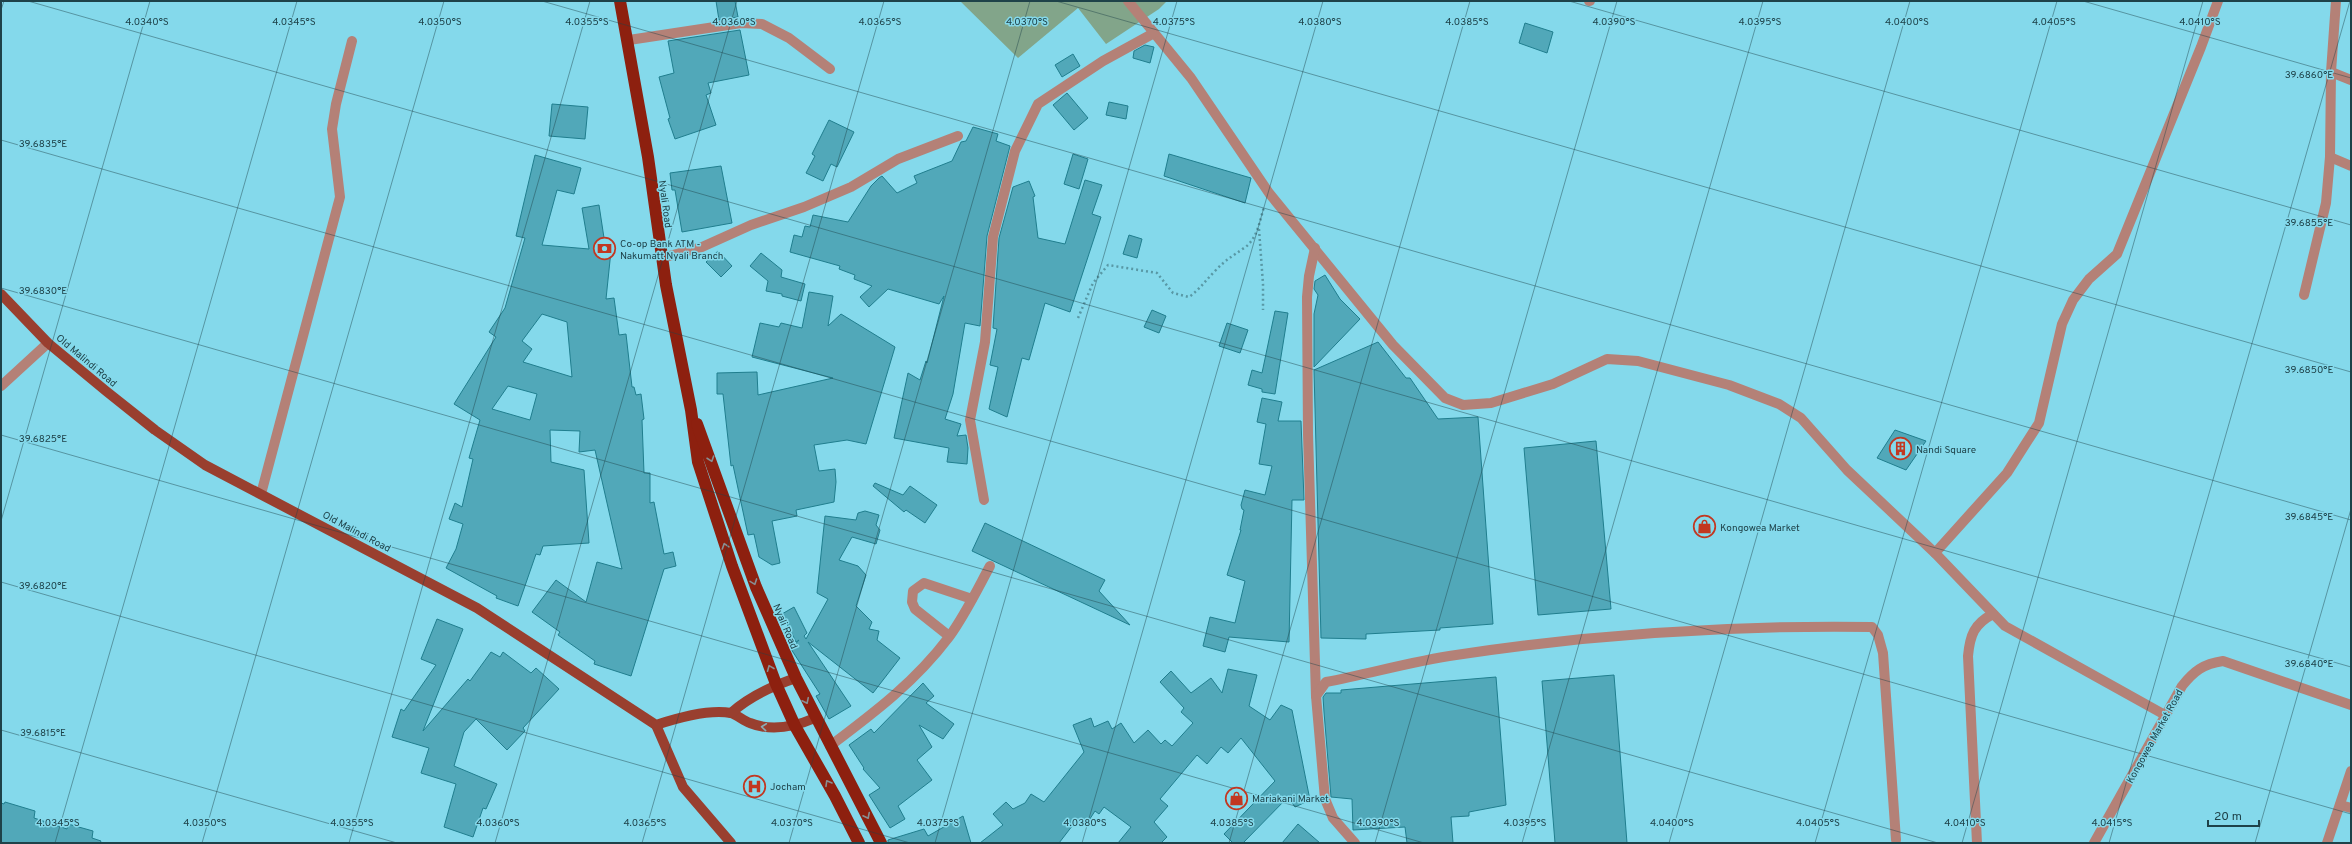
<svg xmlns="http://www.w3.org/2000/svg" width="2352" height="844" font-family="Overpass,sans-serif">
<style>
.green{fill:#82a58a}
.building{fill:#51a8b9;stroke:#207e8e;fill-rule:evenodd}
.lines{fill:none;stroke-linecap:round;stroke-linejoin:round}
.path{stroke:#5898a5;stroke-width:2.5;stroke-dasharray:2 3;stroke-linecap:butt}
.minor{stroke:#b48177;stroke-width:10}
.major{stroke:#993f2f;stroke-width:10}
.highway{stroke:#8d200f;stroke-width:12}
.oneway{stroke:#888f93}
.oneway2{stroke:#8aabb3}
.ticks{fill:none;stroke:#1e4249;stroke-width:1;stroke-opacity:0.45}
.labels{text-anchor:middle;stroke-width:3;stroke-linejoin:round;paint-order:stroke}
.street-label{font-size:10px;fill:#1e4249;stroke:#84d9eb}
.poi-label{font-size:10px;fill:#1e4249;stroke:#84d9eb;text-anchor:start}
.ticks-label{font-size:10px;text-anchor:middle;fill:#1e4249;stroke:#84d9eb;stroke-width:3;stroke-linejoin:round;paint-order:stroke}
</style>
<rect width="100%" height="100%" fill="#84d9eb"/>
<polygon class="green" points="960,1 1167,1 1159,9 1106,44 1078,8 1018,58"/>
<g class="building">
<polygon points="716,1 735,1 738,17 719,20"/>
<polygon points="1525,23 1553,32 1547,53 1519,43"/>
<polygon points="740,30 749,75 708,83 711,93 706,95 716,125 675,139 668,119 670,118 659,77 674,73 668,41"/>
<polygon points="1145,45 1154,47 1150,63 1133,58 1134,51"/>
<polygon points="1073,54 1080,66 1062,77 1055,65"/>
<polygon points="1067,93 1088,118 1074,130 1053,105"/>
<polygon points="1109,102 1128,106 1126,119 1106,115"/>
<polygon points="552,104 588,107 585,139 549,136"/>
<polygon points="829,120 854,132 837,167 831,164 823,181 806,173 815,156 812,154"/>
<polygon points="973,127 998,134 996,141 1010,146 987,236 980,326 965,323 953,394 945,419 961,424 957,436 966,435 968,448 967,464 947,462 949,448 894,438 908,373 920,380 926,361 927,363 944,296 939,304 888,289 869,307 860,297 872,286 854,279 855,275 839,269 840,266 790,252 794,235 802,237 805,226 810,227 813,215 848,222 871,186 879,178 882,176 897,193 917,183 914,176 952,161 961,142 966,141"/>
<polygon points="1073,154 1088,159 1079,189 1064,184"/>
<polygon points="1169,154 1251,178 1245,203 1164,176"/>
<path d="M535 155 581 168 574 194 557 190 542 245 589 249 582 208 599 205 606 251H611L606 299 614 298 619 335 626 334 632 387H634L636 395 641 394 644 419 642 420 644 473H650V503L654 502 664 554 673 552 676 566 664 569 631 676 594 664 595 661 558 635 560 632 532 612 556 580 586 602 597 562 622 569 595 450 579 452 580 431 550 430 551 462 584 470 589 543 543 546 540 555 536 554 518 606 496 598 497 596 446 568 456 549 463 524 449 519 455 503 462 507 473 459 469 458 480 420 454 404 496 337 489 332 505 308 525 238 516 236ZM542 314 567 322 572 377 523 362 532 349 522 341ZM508 386 537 394 530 420 492 409Z"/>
<polygon points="721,166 732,223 682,232 675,190 672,190 670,173"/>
<polygon points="1085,180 1102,185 1092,214 1101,217 1070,312 1045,303 1029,360 1022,358 1007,417 989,409 998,367 990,365 997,329 993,328 999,238 1013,187 1029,181 1035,196 1033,197 1038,238 1065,244"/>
<polygon points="1129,235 1142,239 1137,258 1123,254"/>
<polygon points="718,251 732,266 721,277 706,262"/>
<polygon points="761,253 782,270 781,277 805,284 801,301 782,296 782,294 766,291 768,281 750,266"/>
<polygon points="1325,275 1340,299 1360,319 1314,367 1314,314 1318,295 1314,289 1315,281"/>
<polygon points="809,292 833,296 828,326 841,314 895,347 866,444 847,440 814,445 819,471 835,469 836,482 834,502 796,510 797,516 772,521 780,563 772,565 759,557 754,534 748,535 733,465 731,466 723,394 717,394 717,373 757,372 758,395 833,378 752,357 760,323 779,327 781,323 802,328"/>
<polygon points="1152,310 1166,316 1159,333 1144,327"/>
<polygon points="1275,311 1288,313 1275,394 1262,392 1262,389 1248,385 1252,370 1262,373"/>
<polygon points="1227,323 1248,330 1240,353 1219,346"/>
<polygon points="1378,342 1406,378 1410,378 1438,419 1478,417 1493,624 1440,628 1440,630 1366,634 1366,639 1321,638 1314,370"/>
<polygon points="1262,398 1282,402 1278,421 1301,421 1304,500 1292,500 1289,642 1229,637 1225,652 1203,646 1210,617 1235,623 1245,581 1227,575 1241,530 1240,530 1244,510 1242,509 1241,505 1245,490 1265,495 1272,466 1259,464 1266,424 1257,422"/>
<polygon points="1895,430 1926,441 1906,470 1877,458"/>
<polygon points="1596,441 1611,609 1538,615 1524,448"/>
<polygon points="875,483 903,495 910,486 937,505 925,523 906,510 904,512 873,486"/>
<polygon points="865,511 879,515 876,525 880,530 876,544 852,537 839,560 858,566 866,575 856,606 872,622 869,629 879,631 877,640 900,658 873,693 808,642 851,706 829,719 816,696 820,694 791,649 799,640 796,642 782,614 794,607 807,633 804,636 806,639 828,599 817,593 825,516 856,520 858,513"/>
<polygon points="985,523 1105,580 1099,591 1130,625 972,551"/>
<polygon points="437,619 463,629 423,731 468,679 470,681 491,652 500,657 503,652 531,673 536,668 559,689 523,728 525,731 507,750 476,719 464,732 454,766 497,784 486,809 483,808 473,837 444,827 456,784 421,773 429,748 392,737 401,709 404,711 436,665 421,659"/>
<polygon points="1228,669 1257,675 1249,706 1270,720 1281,705 1292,710 1310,800 1295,807 1288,797 1243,843 1233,843 1224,834 1275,781 1241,738 1228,753 1221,747 1207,764 1197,755 1160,799 1168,806 1154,822 1167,837 1161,843 1118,843 1131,827 1104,807 1099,814 1095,811 1086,825 1079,820 1078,822 1076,821 1059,843 980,843 1003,825 993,814 1006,802 1013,809 1025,803 1031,794 1044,802 1084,752 1073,725 1091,718 1094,727 1108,721 1112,729 1121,723 1134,743 1148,730 1161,744 1165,740 1172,746 1193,723 1181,712 1184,708 1160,682 1171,671 1191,693 1211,678 1222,693"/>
<polygon points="1614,675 1627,843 1555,843 1542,681"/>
<polygon points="1496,677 1506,805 1469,812 1469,816 1451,817 1453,843 1407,843 1405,827 1353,830 1352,799 1331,797 1324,712 1323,697 1326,693 1341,693 1341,690"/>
<polygon points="923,683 934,696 926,703 954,724 943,739 919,725 932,747 917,760 932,780 898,806 905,819 890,828 869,795 880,788 863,769 864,768 849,745 871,729 874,733"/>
<polygon points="5,802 35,811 34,818 67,829 68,824 93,831 92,838 101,841 100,843 1,843 1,803 4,804"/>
<polygon points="963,816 971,843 888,843 888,840 924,829 928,836"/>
<polygon points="1298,824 1320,843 1282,843"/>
</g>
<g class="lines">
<g class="path">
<polyline points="1259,229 1263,284 1263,310"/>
<path d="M1078 318 1093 283 1108 265 1157 273 1173 293 1189 297C1200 289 1206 280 1215 271 1225 260 1233 256 1244 248 1257 240 1260 220 1264 207"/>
</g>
<g class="minor">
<polyline points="1128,1 1191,78 1269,193 1393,345 1445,398 1463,405 1491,403 1553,384 1607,359 1638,361 1729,385 1779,404 1801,418 1847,470 1935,553"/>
<polyline points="1589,1 1590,1"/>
<polyline points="629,40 741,23 762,24 789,38 830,69"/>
<polyline points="2331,72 2351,80"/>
<polyline points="2330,157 2351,166"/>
<polyline points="1315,248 1309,276 1307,297 1308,434 1316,696"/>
<polyline points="662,258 702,247 751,225 804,207 851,187 898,159 958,136"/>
<polyline points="2304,295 2326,203 2330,157 2331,72 2336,1"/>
<polyline points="1,386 48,343"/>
<polyline points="261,494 340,197 332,129 336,104 352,41"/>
<polyline points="984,500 970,420 985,342 993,237 1015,151 1038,104 1103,61 1154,33"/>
<polyline points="949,636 915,609 912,602 913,591 924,583 972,599"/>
<polyline points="2165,715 2005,626 1935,553 2007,473 2039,423 2062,324 2073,300 2089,279 2117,254 2201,47 2218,1"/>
<path d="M830 746C875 712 915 682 949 637 965 615 977 590 990 566"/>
<polyline points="2340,805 2351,808"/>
<path d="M1355 843 1333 818 1325 799 1316 696 1326 682C1369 674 1413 661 1456 655 1594 634 1733 625 1872 627L1878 635 1883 653 1896 840"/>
<path d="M1977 843 1968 656C1970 635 1974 624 1993 614"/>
<path d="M2094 843 2182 686C2194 671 2203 664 2223 661L2351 705"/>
<polyline points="2327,843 2351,771"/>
</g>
<g class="major">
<path d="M1 294 48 343 106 391 155 430 205 465 477 608 656 725C677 718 709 709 731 713 737 715 744 721 750 723 772 732 794 727 815 718"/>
<path d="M731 713C750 696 772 686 796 678"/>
<polyline points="656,725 683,787 731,843"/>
</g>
<g class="highway">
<polyline points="620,1 648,157 666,285 691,410 698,462 732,566 776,684 795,726 835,796 859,843"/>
<polyline points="697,424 756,587 796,678 881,843"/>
</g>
</g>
<defs><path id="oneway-chevron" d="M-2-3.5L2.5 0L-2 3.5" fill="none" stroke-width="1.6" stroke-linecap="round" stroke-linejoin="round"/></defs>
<g class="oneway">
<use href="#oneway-chevron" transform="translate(711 459) rotate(71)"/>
<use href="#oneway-chevron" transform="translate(725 546) rotate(-108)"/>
<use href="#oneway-chevron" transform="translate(754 582) rotate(70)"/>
<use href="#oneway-chevron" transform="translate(770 668) rotate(-112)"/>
<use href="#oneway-chevron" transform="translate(806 701) rotate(64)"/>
<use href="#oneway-chevron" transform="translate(828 783) rotate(-120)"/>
<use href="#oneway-chevron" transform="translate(867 816) rotate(63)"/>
</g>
<use class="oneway2" href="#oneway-chevron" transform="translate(764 727) rotate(-174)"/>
<path class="ticks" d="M28 1 2351 667M542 1 2351 520M1056 1 2351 372M1569 1 2351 225M2083 1 2351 78M1 10 4 1M1 140 2351 814M1 288 1938 843M1 435 1424 843M1 521 150 1M1 582 910 843M1 730 397 843M55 843 297 1M202 843 444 1M349 843 590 1M495 843 737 1M642 843 884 1M789 843 1030 1M935 843 1177 1M1082 843 1323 1M1229 843 1470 1M1375 843 1617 1M1522 843 1763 1M1669 843 1910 1M1815 843 2057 1M1962 843 2203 1M2109 843 2350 1M2255 843 2351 509"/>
<defs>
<symbol id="bank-ring" viewBox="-11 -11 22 22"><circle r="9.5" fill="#84d9eb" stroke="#c23721" stroke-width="1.5"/><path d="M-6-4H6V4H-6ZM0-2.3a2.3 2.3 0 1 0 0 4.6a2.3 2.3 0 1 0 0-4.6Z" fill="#c23721"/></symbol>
<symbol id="building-ring" viewBox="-11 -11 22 22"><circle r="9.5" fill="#84d9eb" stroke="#c23721" stroke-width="1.5"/><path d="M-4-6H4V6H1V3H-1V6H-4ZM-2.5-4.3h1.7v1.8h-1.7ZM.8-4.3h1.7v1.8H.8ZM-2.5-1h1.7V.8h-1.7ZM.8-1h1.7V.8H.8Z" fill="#c23721"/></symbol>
<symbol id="shop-ring" viewBox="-11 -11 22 22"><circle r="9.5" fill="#84d9eb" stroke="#c23721" stroke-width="1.5"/><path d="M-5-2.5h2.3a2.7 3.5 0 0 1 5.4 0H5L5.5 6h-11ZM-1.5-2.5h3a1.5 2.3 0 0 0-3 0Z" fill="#c23721"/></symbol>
<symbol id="hospital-ring" viewBox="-11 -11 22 22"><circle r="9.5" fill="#84d9eb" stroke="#c23721" stroke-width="1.5"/><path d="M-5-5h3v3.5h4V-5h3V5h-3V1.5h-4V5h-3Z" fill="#c23721"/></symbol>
</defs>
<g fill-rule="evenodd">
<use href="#bank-ring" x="592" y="236" width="25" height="25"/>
<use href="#building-ring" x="1888" y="436" width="25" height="25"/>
<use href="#shop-ring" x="1692" y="514" width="25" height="25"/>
<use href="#hospital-ring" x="742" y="774" width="25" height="25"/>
<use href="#shop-ring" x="1224" y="786" width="25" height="25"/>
</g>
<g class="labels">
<g class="street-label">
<text transform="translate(666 204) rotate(82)" y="4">Nyali Road</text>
<text transform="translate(87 360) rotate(40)" y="4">Old Malindi Road</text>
<text transform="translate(357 531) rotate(28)" y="4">Old Malindi Road</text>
<text transform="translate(786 626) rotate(67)" y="4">Nyali Road</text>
<text transform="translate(2154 736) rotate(-61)" y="4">Kongowea Market Road</text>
</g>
<g class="poi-label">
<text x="620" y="247">Co-op Bank ATM -<tspan x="620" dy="12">Nakumatt Nyali Branch</tspan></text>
<text x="1916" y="453">Nandi Square</text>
<text x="1720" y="531">Kongowea Market</text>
<text x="770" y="790">Jocham</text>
<text x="1252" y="802">Mariakani Market</text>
</g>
</g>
<g class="ticks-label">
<text x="147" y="25">4.0340°S</text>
<text x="294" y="25">4.0345°S</text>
<text x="440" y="25">4.0350°S</text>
<text x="587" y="25">4.0355°S</text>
<text x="734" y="25">4.0360°S</text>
<text x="880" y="25">4.0365°S</text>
<text x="1027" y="25">4.0370°S</text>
<text x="1174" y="25">4.0375°S</text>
<text x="1320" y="25">4.0380°S</text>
<text x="1467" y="25">4.0385°S</text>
<text x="1614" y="25">4.0390°S</text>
<text x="1760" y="25">4.0395°S</text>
<text x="1907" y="25">4.0400°S</text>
<text x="2054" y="25">4.0405°S</text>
<text x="2200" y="25">4.0410°S</text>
<text x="2309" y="78">39.6860°E</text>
<text x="43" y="147">39.6835°E</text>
<text x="2309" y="226">39.6855°E</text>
<text x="43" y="294">39.6830°E</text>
<text x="2309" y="373">39.6850°E</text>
<text x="43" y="442">39.6825°E</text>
<text x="2309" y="520">39.6845°E</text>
<text x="43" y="589">39.6820°E</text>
<text x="2309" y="667">39.6840°E</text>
<text x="43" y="736">39.6815°E</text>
<text x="58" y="826">4.0345°S</text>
<text x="205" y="826">4.0350°S</text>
<text x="352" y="826">4.0355°S</text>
<text x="498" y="826">4.0360°S</text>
<text x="645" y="826">4.0365°S</text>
<text x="792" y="826">4.0370°S</text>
<text x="938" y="826">4.0375°S</text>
<text x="1085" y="826">4.0380°S</text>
<text x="1232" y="826">4.0385°S</text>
<text x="1378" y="826">4.0390°S</text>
<text x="1525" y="826">4.0395°S</text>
<text x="1672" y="826">4.0400°S</text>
<text x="1818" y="826">4.0405°S</text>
<text x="1965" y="826">4.0410°S</text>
<text x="2112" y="826">4.0415°S</text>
</g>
<rect width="2352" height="844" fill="none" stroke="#1e4249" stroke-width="4"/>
<path d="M2208 820v6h51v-6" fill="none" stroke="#1e4249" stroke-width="2"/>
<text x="2214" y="820" font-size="12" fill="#1e4249" stroke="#84d9eb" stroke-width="3" paint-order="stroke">20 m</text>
</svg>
